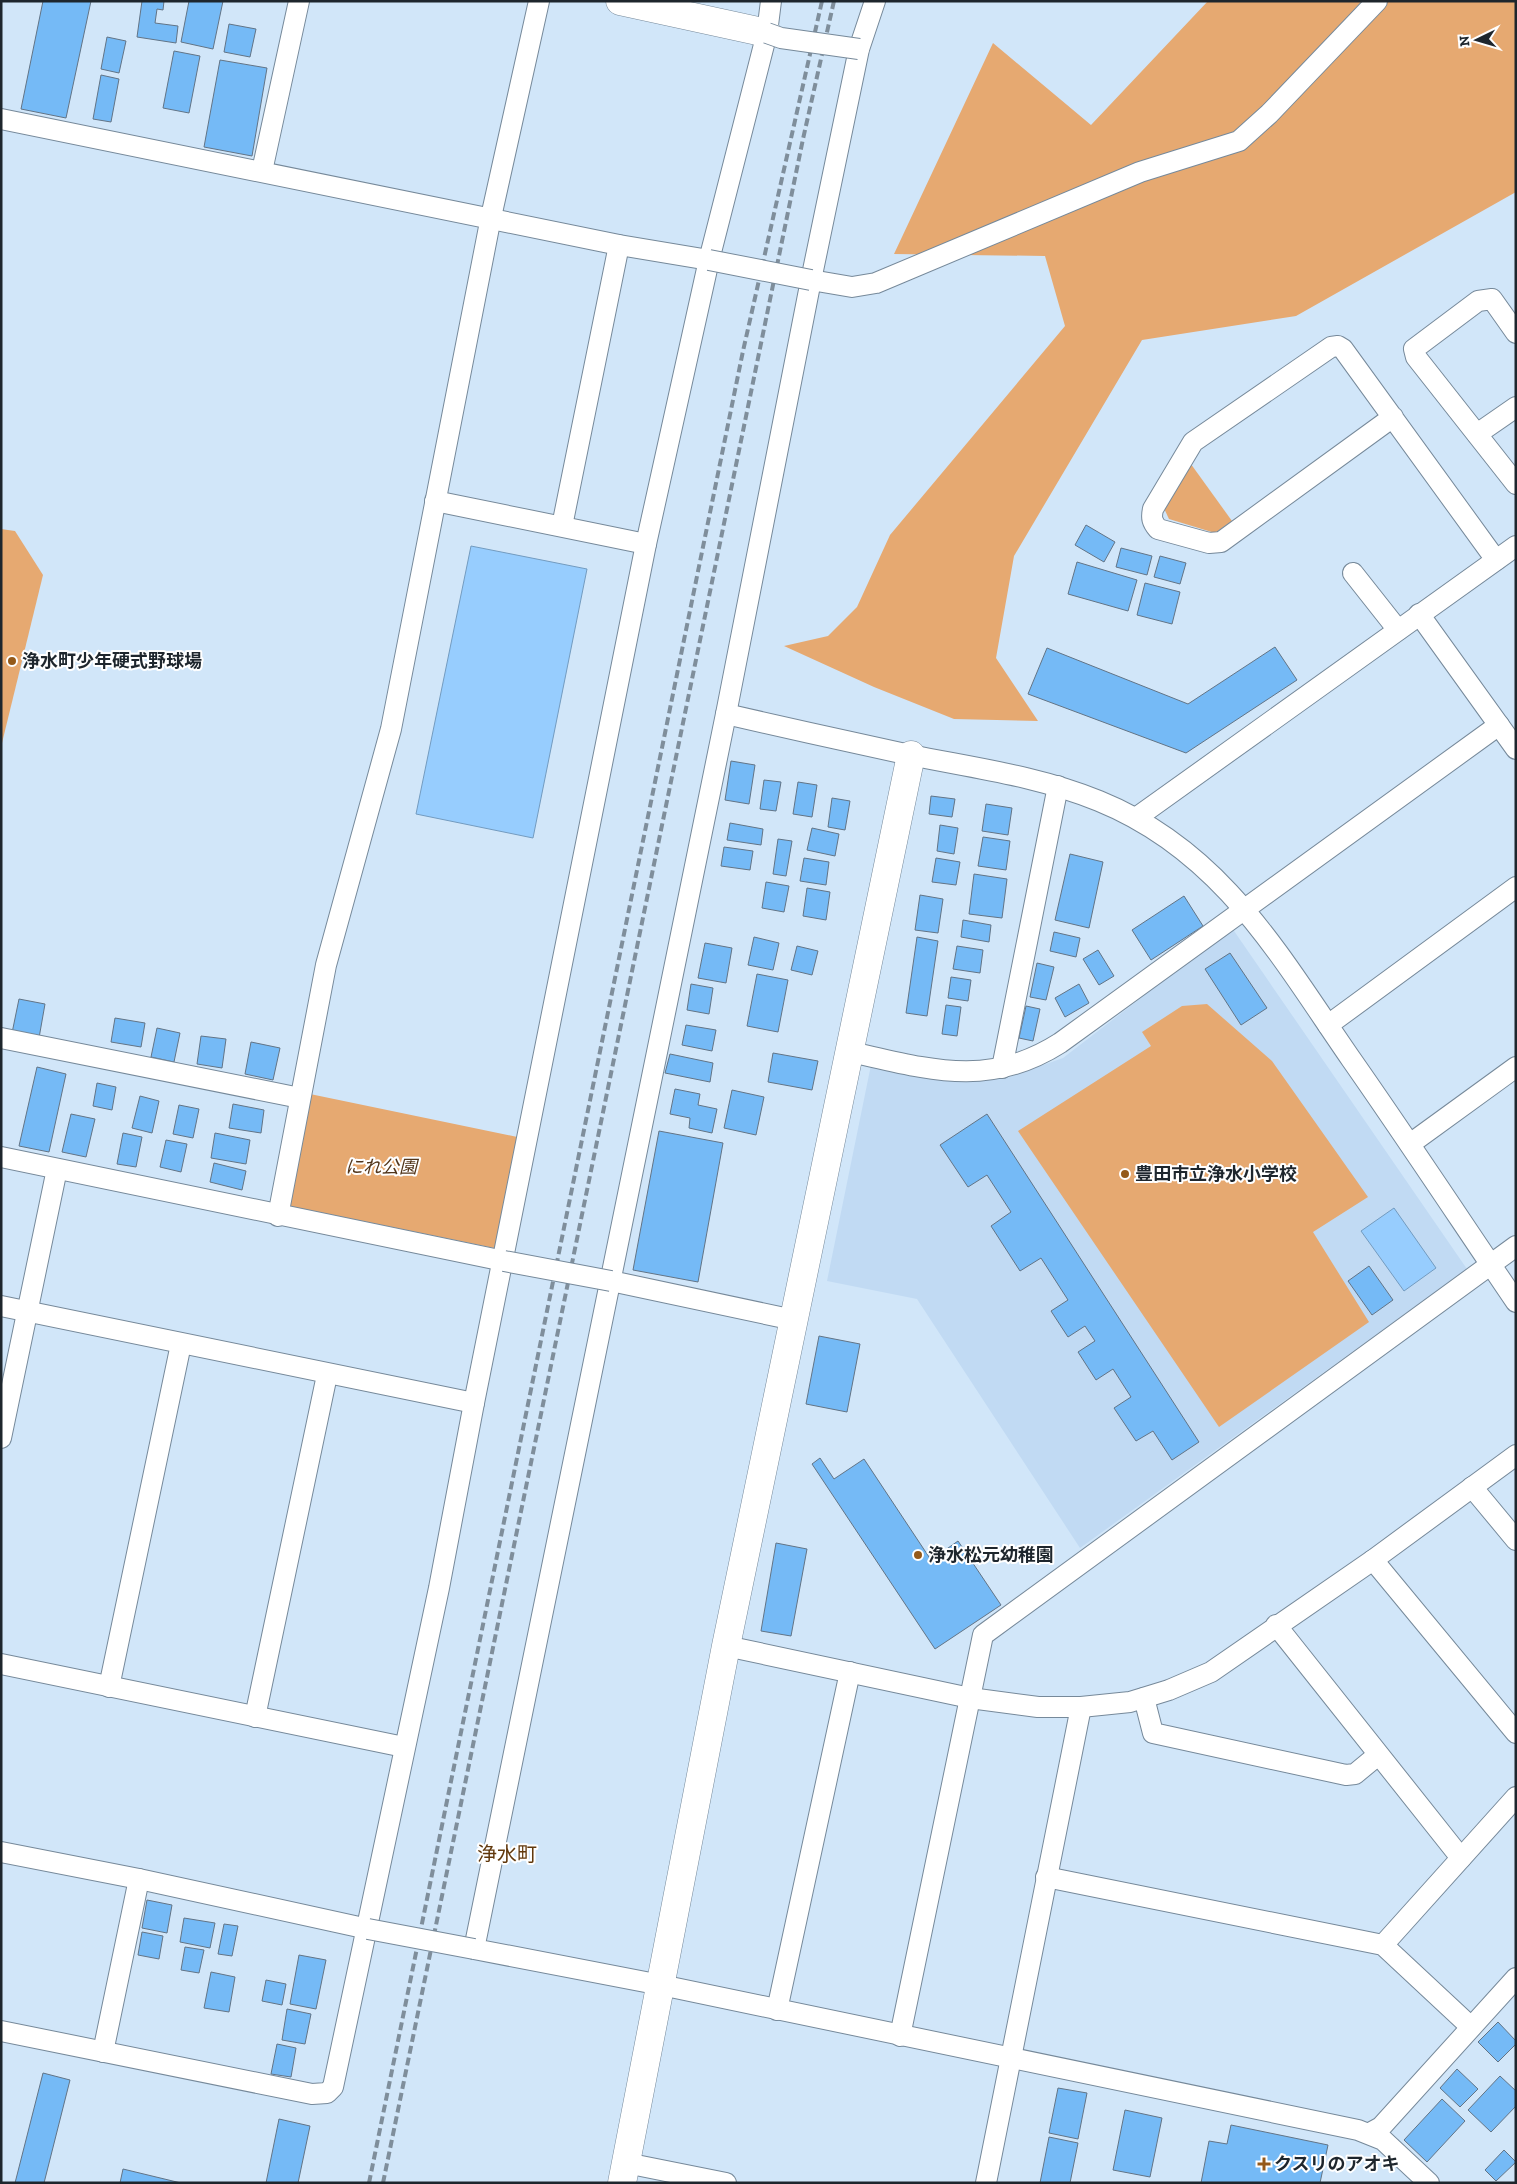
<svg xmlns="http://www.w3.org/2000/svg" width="1517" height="2184" font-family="'Zilla Slab','Noto Sans JP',serif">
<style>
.built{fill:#c1daf3}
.green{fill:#e6a971}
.water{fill:#97cdfe;stroke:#739bbf}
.building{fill:#75baf6;stroke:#627486}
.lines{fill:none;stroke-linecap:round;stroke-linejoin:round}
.street-casing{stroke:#76899a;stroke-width:22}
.secondary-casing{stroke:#76899a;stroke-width:29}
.street{stroke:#fff;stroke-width:20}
.secondary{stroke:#fff;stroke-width:28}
.rail{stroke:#7f8e9b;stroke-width:4;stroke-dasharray:8 4;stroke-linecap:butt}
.street-bridge-casing{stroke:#76899a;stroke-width:22;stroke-linecap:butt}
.street-bridge{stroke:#fff;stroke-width:20}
.poi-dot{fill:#945919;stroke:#fff;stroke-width:2}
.labels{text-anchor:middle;stroke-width:4;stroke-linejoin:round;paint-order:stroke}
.poi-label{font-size:18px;font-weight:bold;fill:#1e262d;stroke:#fff;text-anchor:start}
.park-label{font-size:18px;font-style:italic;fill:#51351a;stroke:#fff}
.quarter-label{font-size:20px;fill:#61380c;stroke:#fff}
</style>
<rect width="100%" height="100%" fill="#d1e6f9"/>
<polygon class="built" points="1232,928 1467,1269 1080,1548 917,1299 827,1281 871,1065 951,1079 1007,1078 1063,1058"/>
<g class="green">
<polygon points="1208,1 1516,1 1516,192 1296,316 1142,340 1014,556 996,658 1038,721 954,719 874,687 784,646 828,636 857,607 890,535 1065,326 1045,256 894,254 993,43 1091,125"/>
<polygon points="1188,460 1232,521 1215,533 1169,519 1162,504"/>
<polygon points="1,529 15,531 43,575 1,747"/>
<polygon points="1207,1004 1272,1061 1368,1197 1313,1232 1369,1322 1219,1427 1018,1131 1151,1046 1142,1032 1182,1006"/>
<polygon points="310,1094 522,1138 499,1249 289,1206"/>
</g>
<g class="water">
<polygon points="471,546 587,569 533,838 416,814"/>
<polygon points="1394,1208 1436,1268 1404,1291 1361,1231"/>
</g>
<g class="building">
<polygon points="43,1 91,1 66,118 21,109"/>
<polygon points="142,1 164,1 163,10 157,9 155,23 178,26 176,43 137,37"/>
<polygon points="189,1 223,1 213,49 181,42"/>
<polygon points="229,24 256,29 250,57 224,52"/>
<polygon points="107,37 126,41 119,73 101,69"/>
<polygon points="174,51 200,56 189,113 163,108"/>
<polygon points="220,60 267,68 252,156 204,147"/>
<polygon points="101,75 119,79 111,122 93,119"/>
<polygon points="1086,525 1115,542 1104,562 1075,545"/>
<polygon points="1121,548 1152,556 1147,575 1116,567"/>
<polygon points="1160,556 1186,563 1180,584 1154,577"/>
<polygon points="1077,562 1137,580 1128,611 1068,594"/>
<polygon points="1145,583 1180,592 1172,624 1137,615"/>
<polygon points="1275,647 1297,680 1186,753 1028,694 1047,648 1188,704"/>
<polygon points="731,761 755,765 749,804 725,800"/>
<polygon points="764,780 781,782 776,811 760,809"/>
<polygon points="798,782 817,785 812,817 793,814"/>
<polygon points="931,796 955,799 952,817 929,814"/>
<polygon points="832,798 850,801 845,830 828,827"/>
<polygon points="986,804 1012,808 1008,835 982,831"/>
<polygon points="730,823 763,829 761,845 727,840"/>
<polygon points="940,825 958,828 954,854 937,851"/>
<polygon points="812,828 839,834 835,856 807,850"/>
<polygon points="983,837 1010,841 1006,870 978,866"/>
<polygon points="778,839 792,841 786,876 773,874"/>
<polygon points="724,847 753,851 750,870 721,866"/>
<polygon points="1070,854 1103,862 1089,928 1055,920"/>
<polygon points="804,858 829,862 826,885 800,881"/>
<polygon points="936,858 960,862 956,885 932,882"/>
<polygon points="974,874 1007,879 1002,918 969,914"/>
<polygon points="766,882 789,886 784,912 762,908"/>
<polygon points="807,888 830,892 826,920 803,916"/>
<polygon points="920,895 943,899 938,933 915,930"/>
<polygon points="1184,896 1203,926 1151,960 1132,930"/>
<polygon points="963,920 991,925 989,942 961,937"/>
<polygon points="1054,932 1080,938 1076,957 1050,951"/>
<polygon points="754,937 779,943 773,970 748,965"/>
<polygon points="917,937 938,941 927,1016 906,1013"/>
<polygon points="705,943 732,948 726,983 698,978"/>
<polygon points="797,946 818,951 812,975 791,970"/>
<polygon points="957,946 983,950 980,973 953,969"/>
<polygon points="1098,950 1114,976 1099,985 1083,959"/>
<polygon points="1230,953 1267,1008 1241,1025 1205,969"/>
<polygon points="1037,963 1054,967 1046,1000 1030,997"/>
<polygon points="757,974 788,980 778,1032 747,1026"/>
<polygon points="951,977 971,980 968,1001 948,998"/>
<polygon points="691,984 713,988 709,1014 687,1010"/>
<polygon points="1079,984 1089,1003 1065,1017 1055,998"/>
<polygon points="19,999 45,1004 39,1038 12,1033"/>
<polygon points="946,1005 961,1007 957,1036 942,1034"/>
<polygon points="1026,1006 1040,1009 1033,1041 1019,1038"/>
<polygon points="115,1018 145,1023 141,1047 111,1042"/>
<polygon points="686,1025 716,1030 712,1051 682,1045"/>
<polygon points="157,1028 180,1033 174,1062 151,1057"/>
<polygon points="201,1036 226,1039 222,1068 197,1064"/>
<polygon points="251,1042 280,1048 273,1080 245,1074"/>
<polygon points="773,1053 818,1061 812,1090 768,1082"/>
<polygon points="670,1054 713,1063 710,1082 665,1073"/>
<polygon points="37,1067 66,1074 49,1152 19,1146"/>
<polygon points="97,1083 116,1087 112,1110 93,1106"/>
<polygon points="675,1089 700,1094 698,1105 717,1109 712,1133 689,1128 690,1118 670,1114"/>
<polygon points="732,1090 764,1097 756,1135 724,1128"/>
<polygon points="140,1096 159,1101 152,1133 132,1128"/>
<polygon points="233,1104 264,1110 261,1133 229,1128"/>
<polygon points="179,1105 199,1109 193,1138 173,1134"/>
<polygon points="71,1114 95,1119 86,1157 62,1152"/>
<polygon points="987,1114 1199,1442 1172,1460 1153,1431 1136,1441 1114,1408 1131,1397 1113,1369 1096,1380 1078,1352 1095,1341 1085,1326 1068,1337 1051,1311 1068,1300 1041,1258 1020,1271 991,1226 1011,1212 987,1175 968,1187 940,1145"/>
<polygon points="659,1131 723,1143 698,1282 633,1270"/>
<polygon points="123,1133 142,1137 136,1167 117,1164"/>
<polygon points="215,1133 250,1140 246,1164 211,1158"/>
<polygon points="166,1140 187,1144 181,1172 160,1167"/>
<polygon points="214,1163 246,1171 242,1190 210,1182"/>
<polygon points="1369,1266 1393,1300 1372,1315 1348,1281"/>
<polygon points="819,1336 860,1344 847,1412 806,1404"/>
<polygon points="820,1458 834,1479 864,1459 931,1560 958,1541 1001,1605 935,1649 812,1464"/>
<polygon points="776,1543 807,1549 791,1636 761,1631"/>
<polygon points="147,1900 172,1905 167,1933 142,1928"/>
<polygon points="184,1918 215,1923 210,1948 180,1942"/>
<polygon points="224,1924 238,1926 232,1956 218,1954"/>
<polygon points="142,1932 163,1936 159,1959 138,1955"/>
<polygon points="185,1947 204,1950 199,1973 181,1970"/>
<polygon points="299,1955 326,1960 316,2009 290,2004"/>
<polygon points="211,1972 235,1977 229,2012 204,2008"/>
<polygon points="266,1980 286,1984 282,2005 262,2001"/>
<polygon points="287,2009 311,2014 305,2044 282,2040"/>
<polygon points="1498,2022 1516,2041 1516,2044 1498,2062 1478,2042"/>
<polygon points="277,2044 296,2048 291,2077 271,2074"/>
<polygon points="1457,2069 1478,2089 1460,2107 1440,2088"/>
<polygon points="43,2073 70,2080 44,2183 15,2183"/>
<polygon points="1500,2076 1516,2091 1516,2106 1491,2132 1468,2110"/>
<polygon points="1058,2088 1087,2093 1078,2139 1049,2133"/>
<polygon points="1442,2099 1465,2121 1427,2162 1404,2140"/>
<polygon points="1125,2110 1162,2118 1150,2177 1113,2170"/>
<polygon points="279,2119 310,2126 298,2183 266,2183"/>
<polygon points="1231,2125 1328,2145 1320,2183 1201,2183 1209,2141 1227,2144"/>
<polygon points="1049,2137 1078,2143 1070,2183 1040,2183"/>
<polygon points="1504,2150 1516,2162 1496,2181 1485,2170"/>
<polygon points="123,2169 181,2183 120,2183"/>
</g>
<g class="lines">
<defs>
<g id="street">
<polyline points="875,1 859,49 811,280 726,714 474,1949 661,1985 1358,2130 1383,2140 1429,2183"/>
<polyline points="1,119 619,245 709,260"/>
<polyline points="262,171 299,1"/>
<polyline points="811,280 852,287 876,283 1140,172 1239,141 1269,114 1377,1"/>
<polyline points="1516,333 1492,299 1478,301 1414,349 1416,357 1516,484"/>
<path d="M1393 417 1221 542 1209 543 1158 529C1152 522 1151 518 1153 509L1193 442 1331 347 1338 346 1343 349 1496 560"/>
<polyline points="1477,434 1516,407"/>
<polyline points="435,501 646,544"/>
<polyline points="562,526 619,245"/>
<polyline points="1353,573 1398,630"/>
<polyline points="1419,614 1516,749"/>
<path d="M726 714C787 728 849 742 910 755 974 768 1038 776 1099 801 1222 851 1279 955 1351 1059 1407 1139 1461 1221 1516 1302"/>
<polyline points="1136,818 1516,546"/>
<polyline points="1328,1025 1516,887"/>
<polyline points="1,1038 300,1098"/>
<path d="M851 1052C928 1069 988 1089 1060 1043L1499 725"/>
<polyline points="1002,1068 1058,786"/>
<polyline points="1410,1144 1516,1067"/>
<polyline points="1,1157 504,1261"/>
<polyline points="278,1216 326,965 391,729 491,217 539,1"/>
<polyline points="611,1281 794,1320"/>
<polyline points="1,1306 474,1403"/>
<polyline points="1,1438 57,1169"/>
<polyline points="1472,1487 1516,1540"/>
<polyline points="1373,1560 1516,1733"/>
<polyline points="1276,1625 1461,1858"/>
<polyline points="726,1646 970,1698 1038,1707 1081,1707 1130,1702 1169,1690 1211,1672 1373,1560 1516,1455"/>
<polyline points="1,1664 404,1747"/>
<polyline points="109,1687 181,1344"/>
<polyline points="1144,1698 1153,1733 1346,1775 1355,1774 1378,1755"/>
<polyline points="255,1717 327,1375"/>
<polyline points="1,1852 139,1879 368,1929"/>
<polyline points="1046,1877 1383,1945 1471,2027"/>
<polyline points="1383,1945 1516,1797"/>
<polyline points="777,2010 850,1672"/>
<polyline points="1,2031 312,2094 327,2093 333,2087 439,1588 474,1403 646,544 709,260 767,33 771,1"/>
<polyline points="900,2036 983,1635 1516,1246"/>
<polyline points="103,2052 139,1879"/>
<polyline points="1370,2133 1381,2127 1516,1978"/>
<polyline points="626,2163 726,2183"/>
<polyline points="986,2183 1081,1707"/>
</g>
<g id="secondary">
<polyline points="620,1 767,33"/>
<polyline points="622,2183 726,1646 911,755"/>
</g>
</defs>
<use href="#street" class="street-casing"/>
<use href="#secondary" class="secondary-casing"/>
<use href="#street" class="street"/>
<use href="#secondary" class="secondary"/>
<g class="rail">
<polyline points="369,2183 743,351 822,1"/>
<polyline points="383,2183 803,139 834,1"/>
</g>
<defs>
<g id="street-bridge">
<polyline points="767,33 781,38 859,49"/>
<polyline points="709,260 811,280"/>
<polyline points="504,1261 611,1281"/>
<polyline points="368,1929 474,1949"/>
</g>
</defs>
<use href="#street-bridge" class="street-bridge-casing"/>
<use href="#street-bridge" class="street-bridge"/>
</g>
<g class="poi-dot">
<circle cx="12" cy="661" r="5"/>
<circle cx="1125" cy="1174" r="5"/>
<circle cx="918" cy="1555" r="5"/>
<path d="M1261.5 2156.5h5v5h5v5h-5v5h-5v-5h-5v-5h5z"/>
</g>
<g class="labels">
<g class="poi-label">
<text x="22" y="667">浄水町少年硬式野球場</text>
<text x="1135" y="1180">豊田市立浄水小学校</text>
<text x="928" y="1561">浄水松元幼稚園</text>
<text x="1274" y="2170">クスリのアオキ</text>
</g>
<g class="park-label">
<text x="381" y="1173">にれ公園</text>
</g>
<g class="quarter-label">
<text x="507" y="1861">浄水町</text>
</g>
</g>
<rect width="1517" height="2184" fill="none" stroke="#1e262d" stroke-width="5"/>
<g transform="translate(1477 40) rotate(265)" stroke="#ffffff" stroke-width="4" paint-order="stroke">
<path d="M0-4L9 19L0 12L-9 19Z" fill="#1e262d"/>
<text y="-8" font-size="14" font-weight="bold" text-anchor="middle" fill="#1e262d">N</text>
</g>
</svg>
